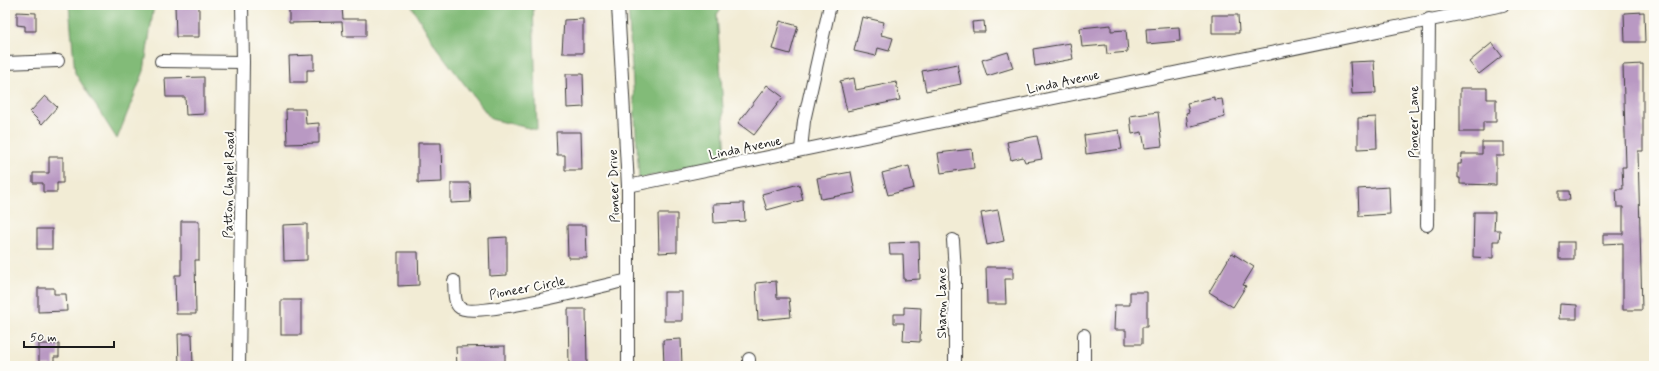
<svg xmlns="http://www.w3.org/2000/svg" width="1659" height="371" font-family="Mynerve,sans-serif">
<style>
.forest{fill:#82bb78;stroke:#4f6c4a}
.building{fill:#b999c3}
.lines{fill:none;stroke-linecap:round;stroke-linejoin:round}
.minor-casing{stroke:#3c3b38;stroke-width:14}
.minor{stroke:#fff;stroke-width:12}
.labels{text-anchor:middle;stroke-width:4;stroke-linejoin:round;paint-order:stroke}
.street-label{font-size:13px;fill:#1c1c1c;stroke:#fdfcf7}
</style>
<rect width="100%" height="100%" fill="#fdfcf7"/>
<filter id="ink" filterUnits="userSpaceOnUse"><feTurbulence type="fractalNoise" baseFrequency=".025" numOctaves="2"/><feDisplacementMap in="SourceGraphic" scale="8" xChannelSelector="R" yChannelSelector="G"/><feConvolveMatrix kernelMatrix="1 2 1 2 8 2 1 2 1" color-interpolation-filters="sRGB"/></filter>
<filter id="wash" filterUnits="userSpaceOnUse"><feTurbulence type="fractalNoise" baseFrequency=".012" numOctaves="4" result="noise"/><feDisplacementMap in="SourceGraphic" scale="16" xChannelSelector="R" yChannelSelector="G"/><feGaussianBlur stdDeviation="0.9" result="paint"/><feColorMatrix in="noise" values="0 0 0 0 0 0 0 0 0 0 0 0 0 0 0 0 0 1.4 0 .05"/><feComposite in="paint" operator="in"/></filter>
<g filter="url(#wash)">
<rect width="100%" height="100%" fill="#f2ecd5"/>
<g class="forest">
<polygon points="69,5 154,5 144,71 117,139 75,73"/>
<polygon points="411,5 533,5 537,130 491,119 436,47"/>
<polygon points="628,5 724,5 717,14 726,157 639,179"/>
</g>
<g id="blocks">
<g class="building">
<polygon points="175,5 199,5 199,37 176,37"/>
<polygon points="289,5 309,5 309,8 342,8 343,19 366,19 366,36 343,36 342,22 289,23"/>
<polygon points="17,12 36,13 36,31 25,31 25,26 17,25"/>
<polygon points="1644,12 1645,42 1625,42 1624,13"/>
<polygon points="1212,15 1238,15 1239,33 1212,33"/>
<polygon points="862,17 884,22 881,35 893,38 889,51 878,48 876,56 854,51"/>
<polygon points="583,19 583,53 562,53 564,20"/>
<polygon points="780,21 798,26 790,54 772,49"/>
<polygon points="984,21 985,32 973,32 972,22"/>
<polygon points="1111,25 1111,31 1126,30 1128,52 1107,54 1106,45 1082,47 1080,28"/>
<polygon points="1179,27 1180,41 1147,44 1146,29"/>
<polygon points="1070,43 1073,59 1035,66 1033,49"/>
<polygon points="1492,43 1502,56 1479,74 1469,62"/>
<polygon points="1008,52 1013,68 987,76 982,60"/>
<polygon points="314,55 314,70 307,70 307,82 290,82 289,56"/>
<polygon points="1374,61 1376,93 1352,94 1350,62"/>
<polygon points="957,64 961,84 926,91 922,71"/>
<polygon points="1643,64 1643,151 1638,151 1642,310 1623,310 1623,243 1603,244 1603,234 1623,234 1623,207 1617,207 1616,189 1623,189 1622,167 1626,167 1623,65"/>
<polygon points="566,74 583,74 584,107 567,108"/>
<polygon points="204,77 204,114 186,115 185,97 166,97 165,78"/>
<polygon points="854,78 856,90 896,82 900,100 847,111 840,81"/>
<polygon points="767,85 783,97 754,135 738,123"/>
<polygon points="1460,88 1487,88 1487,99 1496,99 1496,122 1483,122 1483,132 1460,132"/>
<polygon points="45,96 57,107 42,124 30,112"/>
<polygon points="1214,97 1214,100 1222,99 1225,117 1188,127 1186,113 1189,112 1187,103"/>
<polygon points="286,109 305,109 306,124 319,123 319,143 287,144"/>
<polygon points="1158,112 1162,146 1145,148 1142,132 1132,134 1130,116"/>
<polygon points="1376,117 1377,148 1358,149 1358,118"/>
<polygon points="1119,130 1122,149 1086,154 1084,135"/>
<polygon points="556,132 581,132 582,170 565,170 565,155 557,155"/>
<polygon points="1037,136 1042,159 1025,162 1023,157 1011,160 1007,142"/>
<polygon points="1482,142 1504,142 1504,156 1496,156 1496,185 1460,184 1460,178 1458,178 1458,164 1461,164 1462,154 1482,154"/>
<polygon points="418,143 441,143 442,182 418,183"/>
<polygon points="972,149 974,168 941,173 938,153"/>
<polygon points="49,157 63,157 63,183 57,183 57,192 43,192 43,183 33,183 33,173 49,173"/>
<polygon points="909,166 914,188 888,195 882,173"/>
<polygon points="851,172 855,193 821,199 817,178"/>
<polygon points="451,183 470,183 471,202 451,203"/>
<polygon points="799,184 803,200 767,210 762,194"/>
<polygon points="1389,187 1390,214 1359,216 1358,189"/>
<polygon points="1559,191 1569,191 1570,200 1559,200"/>
<polygon points="744,203 745,221 714,223 713,204"/>
<polygon points="998,210 1004,241 987,245 981,213"/>
<polygon points="1474,212 1495,212 1494,230 1500,230 1499,241 1493,241 1493,258 1473,257"/>
<polygon points="658,214 677,214 677,252 659,253"/>
<polygon points="181,221 199,221 199,260 195,260 196,314 176,314 175,275 181,275"/>
<polygon points="307,224 307,260 284,261 283,225"/>
<polygon points="567,225 586,225 587,258 568,258"/>
<rect x="37" y="229" width="15" height="20"/>
<polygon points="507,237 507,275 490,276 489,238"/>
<polygon points="919,242 920,279 904,280 903,254 890,254 889,243"/>
<rect x="1559" y="242" width="15" height="17"/>
<polygon points="398,252 418,252 419,285 398,286"/>
<polygon points="1232,253 1254,267 1243,285 1246,286 1233,307 1209,292"/>
<polygon points="986,267 1013,267 1013,279 1005,279 1006,304 987,304"/>
<polygon points="776,281 777,298 789,298 791,317 758,320 756,283"/>
<polygon points="38,288 54,288 54,294 66,294 67,311 38,312"/>
<rect x="664" y="292" width="18" height="29"/>
<polygon points="1130,292 1147,292 1147,327 1142,327 1142,344 1126,344 1126,330 1114,330 1115,305 1130,305"/>
<rect x="281" y="300" width="20" height="35"/>
<polygon points="1560,304 1577,305 1577,319 1559,319"/>
<polygon points="904,307 921,308 920,342 903,341 904,323 894,323 894,314 904,314"/>
<polygon points="568,309 586,309 587,366 569,366"/>
<polygon points="178,334 192,334 193,366 179,366"/>
<polygon points="681,339 682,366 664,366 663,340"/>
<polygon points="39,344 59,344 59,357 54,357 54,366 39,366"/>
<polygon points="505,346 505,366 457,366 456,347"/>
</g>
</g>
</g>
<g filter="url(#ink)">
<use href="#blocks" fill-opacity="0" stroke="#3c3b38" stroke-width="1"/>
<g class="lines">
<defs>
<g id="minor">
<polyline points="618,5 628,186 628,366"/>
<polyline points="161,61 243,62"/>
<polyline points="5,63 58,61"/>
<polyline points="801,149 804,121 830,5"/>
<polyline points="628,186 1503,5"/>
<polyline points="1427,225 1429,19"/>
<polyline points="953,240 955,272 955,366"/>
<path d="M454 281C455 288 453 301 459 307 471 320 605 285 628 280"/>
<polyline points="749,359 749,366"/>
<polyline points="239,366 243,62 242,5"/>
<polyline points="1084,366 1084,335"/>
</g>
</defs>
<use href="#minor" class="minor-casing"/>
<use href="#minor" class="minor"/>
</g>
</g>
<g class="labels">
<g class="street-label">
<text transform="translate(1063 81) rotate(-12)" y="5">Linda Avenue</text>
<text transform="translate(1413 122) rotate(-90)" y="5">Pioneer Lane</text>
<text transform="translate(745 147) rotate(-12)" y="5">Linda Avenue</text>
<text transform="translate(228 185) rotate(-89)" y="5">Patton Chapel Road</text>
<text transform="translate(613 186) rotate(-92)" y="5">Pioneer Drive</text>
<text transform="translate(527 287) rotate(-11)" y="5">Pioneer Circle</text>
<text transform="translate(941 303) rotate(-90)" y="5">Sharon Lane</text>
</g>
</g>
<rect width="1659" height="371" fill="none" stroke="#fdfcf7" stroke-width="20"/>
<path d="M24 341v6h90v-6" fill="none" stroke="#1c1c1c" stroke-width="2"/>
<text x="30" y="341" font-size="12" fill="#1c1c1c" stroke="#fdfcf7" stroke-width="3" paint-order="stroke">50 m</text>
</svg>
